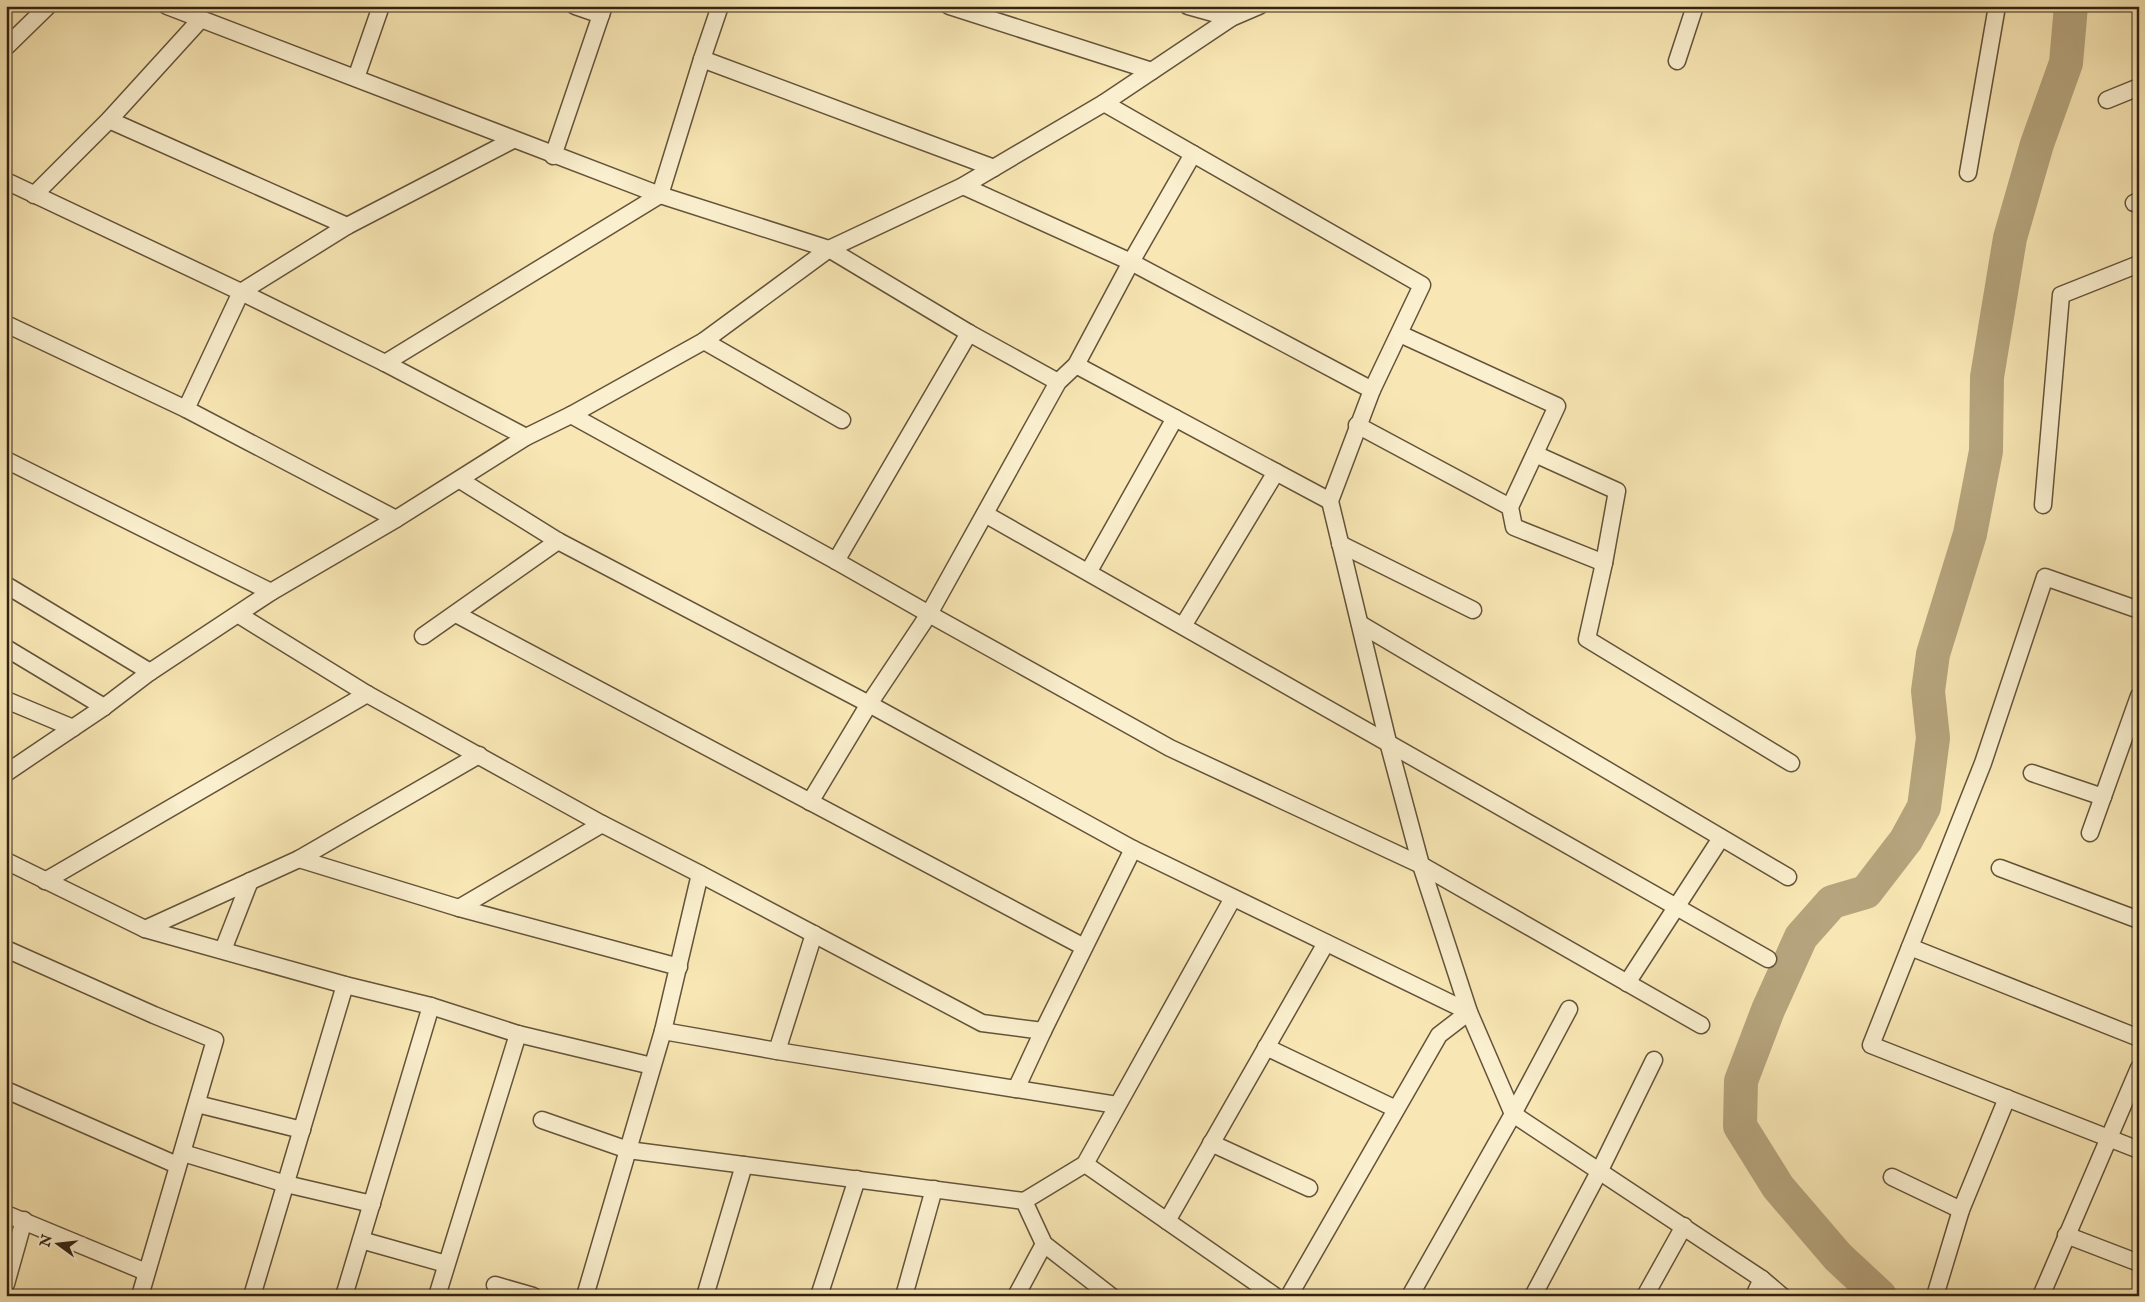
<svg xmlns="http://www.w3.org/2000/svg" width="2145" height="1302" font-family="'IM FELL English',serif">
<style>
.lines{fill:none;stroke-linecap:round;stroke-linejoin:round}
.river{stroke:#b5a47d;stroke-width:34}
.minor-casing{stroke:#64533a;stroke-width:19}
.minor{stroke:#faefce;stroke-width:16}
</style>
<rect width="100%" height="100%" fill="#f8e7b4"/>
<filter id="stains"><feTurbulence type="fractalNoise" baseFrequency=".004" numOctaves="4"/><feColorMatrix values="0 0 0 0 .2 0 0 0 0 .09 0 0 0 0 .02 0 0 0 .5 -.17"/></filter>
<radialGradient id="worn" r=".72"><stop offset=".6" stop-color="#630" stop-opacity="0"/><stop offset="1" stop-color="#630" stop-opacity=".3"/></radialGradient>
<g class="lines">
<polyline class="river" points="1880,1296 1838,1257 1778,1187 1740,1126 1741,1081 1768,1010 1801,937 1832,902 1866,892 1906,840 1924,807 1933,738 1928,691 1933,654 1970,534 1986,451 1987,377 2010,238 2037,144 2066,63 2071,6"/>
<defs>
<g id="minor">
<polyline points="167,6 660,195 829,249 969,333 1058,382"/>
<polyline points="575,6 601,15"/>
<polyline points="949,6 1152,71"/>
<polyline points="1188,6 1231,18"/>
<polyline points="6,47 48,6"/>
<polyline points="702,59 994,168"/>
<polyline points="1677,61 1695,6"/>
<polyline points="356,78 381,6"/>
<polyline points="2107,100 2139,87"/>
<polyline points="1104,103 1422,285 1372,390 1330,501 1388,742 1421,865 1469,1012 1513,1114 1762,1279 1782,1296"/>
<polyline points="109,120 347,226"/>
<polyline points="553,156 604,6"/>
<polyline points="1968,173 1997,6"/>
<polyline points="6,181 241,292 385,363 526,437"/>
<polyline points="963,186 1131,262 1372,390"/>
<polyline points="34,195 109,120 201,19"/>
<polyline points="2134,203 2139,201"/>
<polyline points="6,324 186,409 396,519"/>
<polyline points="1400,334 1557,406 1510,507"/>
<polyline points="704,341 842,420"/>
<polyline points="385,363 660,195 702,59 720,6"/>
<polyline points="1076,365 1330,501"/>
<polyline points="186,409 241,292 347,226 513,140"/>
<polyline points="571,415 836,561 929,614 1170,748 1421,865 1701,1025"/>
<polyline points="1357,425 1510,507 1514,527 1604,563"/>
<polyline points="1535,454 1617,491 1604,563 1587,639 1791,763"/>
<polyline points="6,460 271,592"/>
<polyline points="460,480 558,541 869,704 1133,849 1469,1012 1439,1035 1289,1296"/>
<polyline points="2043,505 2061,295 2139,264"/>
<polyline points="985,514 1768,959"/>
<polyline points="1340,544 1473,610"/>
<polyline points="836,561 969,333"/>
<polyline points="1089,571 1175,418"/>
<polyline points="6,585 150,672"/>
<polyline points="2139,610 2045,577 1983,763 1871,1045 2139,1150"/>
<polyline points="456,614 1084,947"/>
<polyline points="239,615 367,694 602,824 700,874 982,1023 1043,1031 1133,849"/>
<polyline points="1360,624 1788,877"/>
<polyline points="1183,626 1276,472"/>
<polyline points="423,636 558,541"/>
<polyline points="6,648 104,707"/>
<polyline points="6,700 73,728"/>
<polyline points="6,773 104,707 150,672 271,592 396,519 526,437 571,415 704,341 829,249 963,186 1104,103 1231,18 1259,6"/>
<polyline points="2032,773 2103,797"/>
<polyline points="810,802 869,704 929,614 1058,382 1076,365 1131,262 1193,154"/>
<polyline points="2090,833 2139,696"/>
<polyline points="299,859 459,908 679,967"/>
<polyline points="6,861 145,929 345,985 431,1006 518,1034 652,1066"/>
<polyline points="2000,868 2139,920"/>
<polyline points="45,881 367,694"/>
<polyline points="459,908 602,824"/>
<polyline points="145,929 299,859 479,755"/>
<polyline points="1910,947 2139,1038"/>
<polyline points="6,949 154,1015 215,1040 140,1296"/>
<polyline points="223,950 250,881"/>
<polyline points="1627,983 1721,838"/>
<polyline points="663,1031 777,1051 1117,1105"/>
<polyline points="1266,1047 1396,1109"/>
<polyline points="777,1051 814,934"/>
<polyline points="1016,1089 1043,1031"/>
<polyline points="6,1090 177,1165"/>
<polyline points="197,1104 302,1130"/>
<polyline points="542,1120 628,1150 1024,1201 1044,1244 1111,1296"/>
<polyline points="1211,1143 1309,1188"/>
<polyline points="183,1153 286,1184 372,1204"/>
<polyline points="1085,1164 1275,1296"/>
<polyline points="1892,1177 1961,1210"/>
<polyline points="1024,1201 1085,1164 1233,898"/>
<polyline points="6,1214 146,1272"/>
<polyline points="1167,1221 1326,943"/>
<polyline points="2066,1235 2139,1263"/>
<polyline points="361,1240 446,1264"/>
<polyline points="6,1284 24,1220"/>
<polyline points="495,1285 533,1296"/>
<polyline points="252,1296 345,985"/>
<polyline points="344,1296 431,1006"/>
<polyline points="437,1296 518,1034"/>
<polyline points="585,1296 663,1031 700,874"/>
<polyline points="705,1296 744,1165"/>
<polyline points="819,1296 857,1179"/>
<polyline points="904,1296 934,1189"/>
<polyline points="1016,1296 1044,1244"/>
<polyline points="1410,1296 1513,1114 1569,1009"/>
<polyline points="1533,1296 1600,1170 1654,1060"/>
<polyline points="1645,1296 1684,1226"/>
<polyline points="1754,1296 1762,1279"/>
<polyline points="1935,1296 1961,1210 2007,1098"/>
<polyline points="2041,1296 2139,1068"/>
</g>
</defs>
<use href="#minor" class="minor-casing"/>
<use href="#minor" class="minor"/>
</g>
<rect width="2145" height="1302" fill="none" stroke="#f8e7b4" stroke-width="25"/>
<rect x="8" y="8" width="2130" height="1287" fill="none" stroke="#332212" stroke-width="2.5"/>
<rect x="12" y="12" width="2120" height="1277" fill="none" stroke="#332212"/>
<g transform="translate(58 1244) rotate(285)" stroke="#faefce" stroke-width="4" paint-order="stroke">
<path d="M0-4L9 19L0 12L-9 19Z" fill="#332212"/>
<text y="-8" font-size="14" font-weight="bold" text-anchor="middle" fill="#332212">N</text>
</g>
<rect width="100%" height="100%" filter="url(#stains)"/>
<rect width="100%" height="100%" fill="url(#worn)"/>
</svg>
